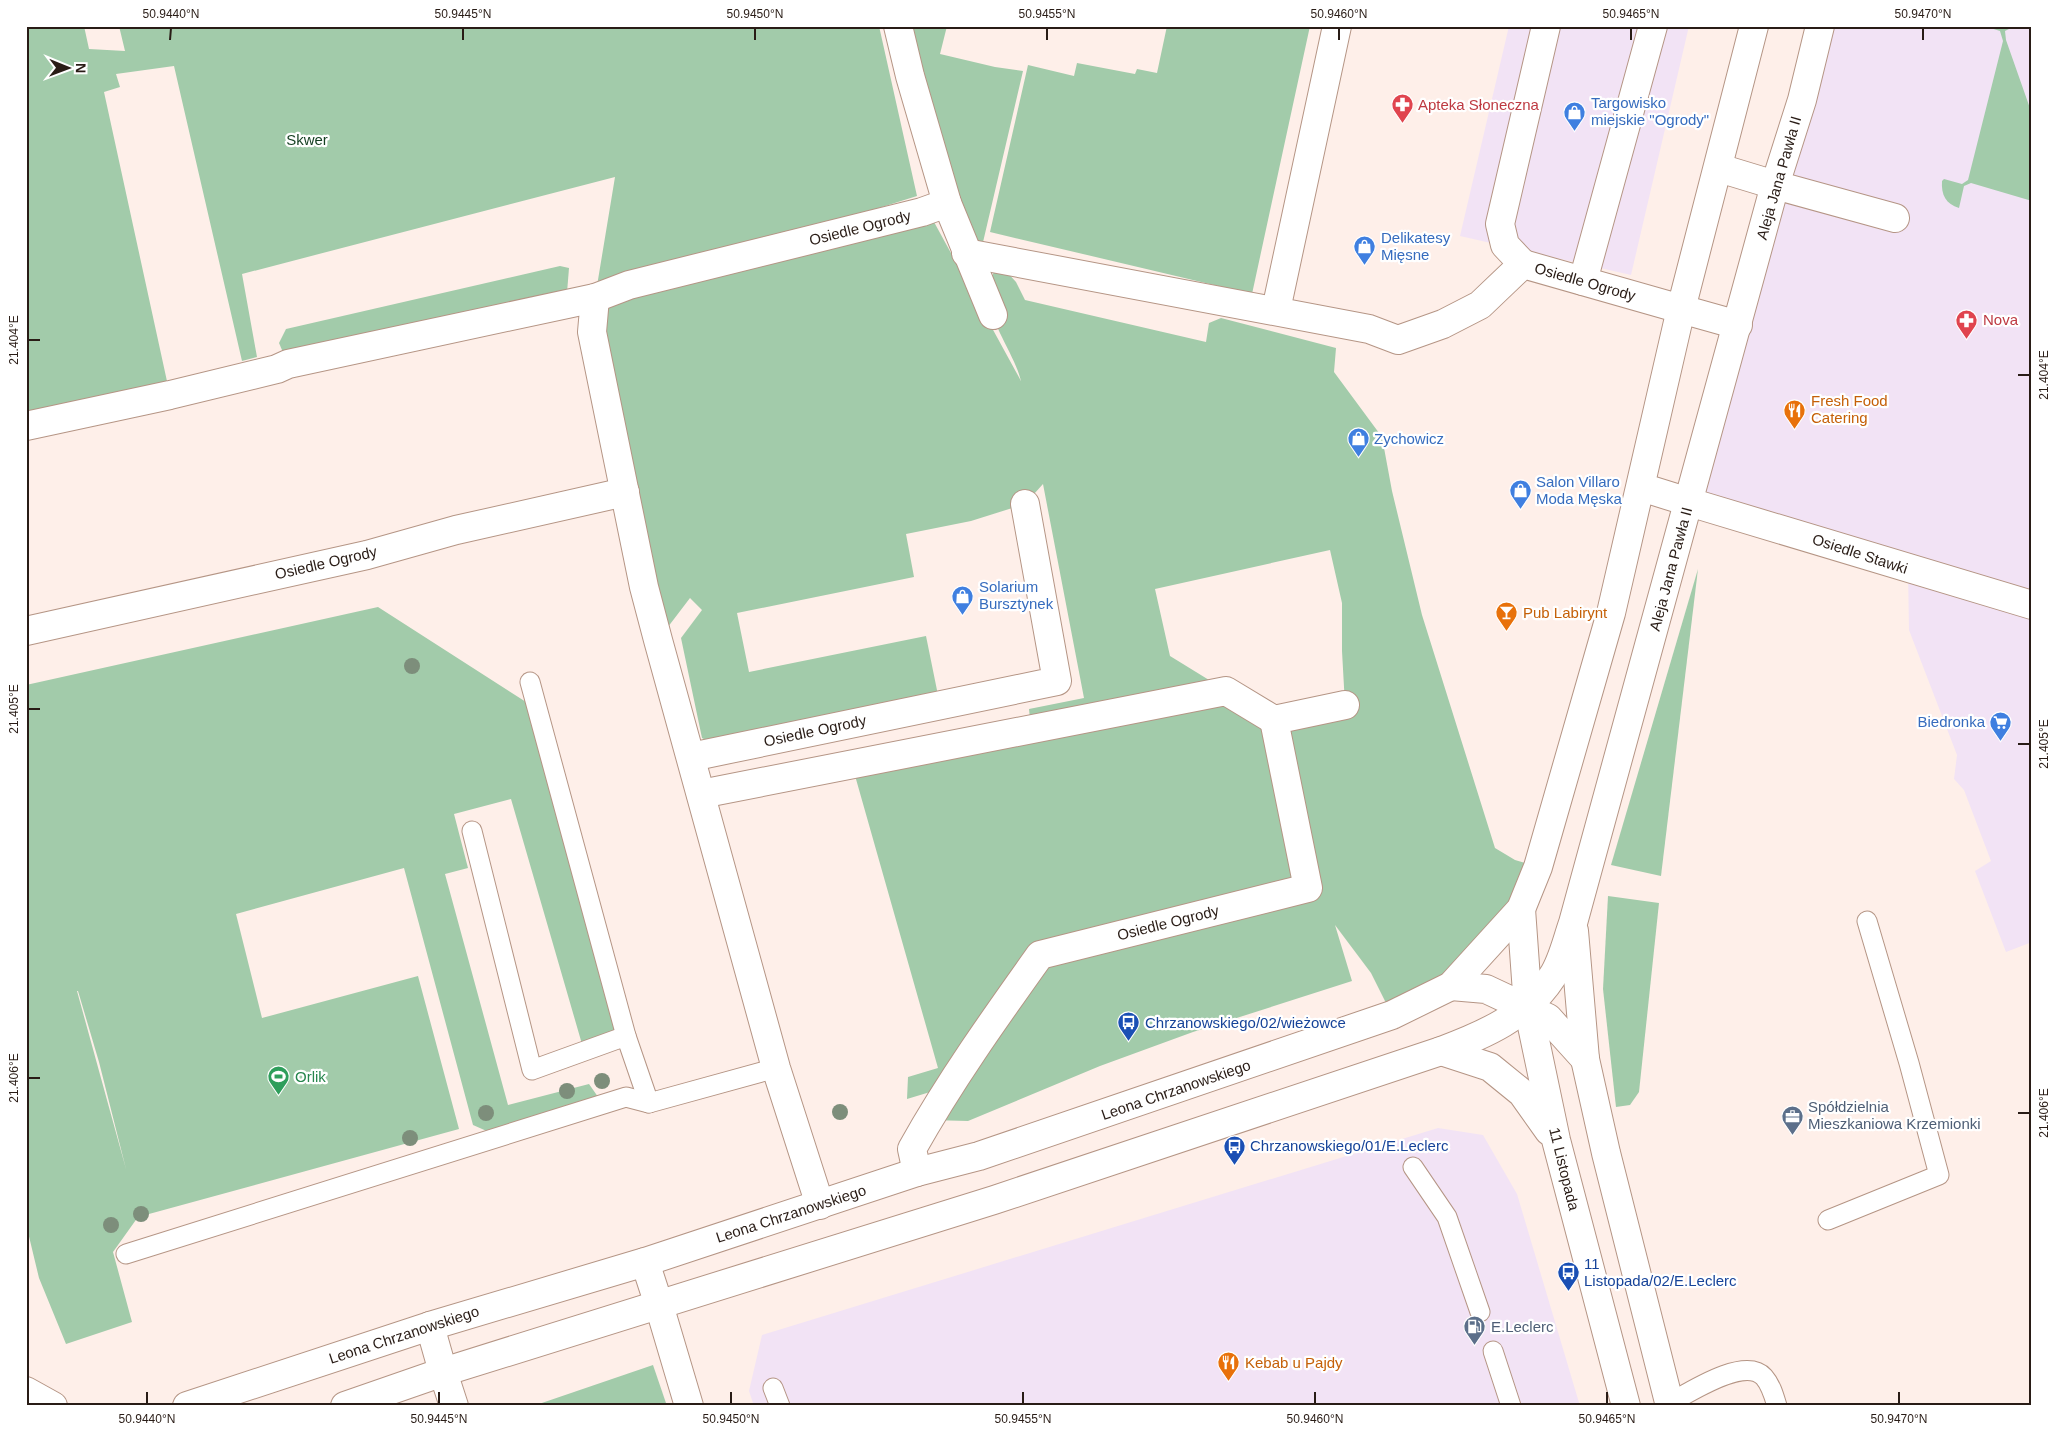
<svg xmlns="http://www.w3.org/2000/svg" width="2058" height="1432" font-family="Arial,sans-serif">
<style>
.commercial{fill:#f2e3f5}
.green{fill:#a2cbaa;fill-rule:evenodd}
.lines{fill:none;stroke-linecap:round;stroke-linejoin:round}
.service-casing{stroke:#b59585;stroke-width:21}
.minor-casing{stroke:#b59585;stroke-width:30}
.tertiary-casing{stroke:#b59585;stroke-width:30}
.service{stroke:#fff;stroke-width:19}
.minor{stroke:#fff;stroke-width:28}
.tertiary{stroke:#fff;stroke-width:28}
.tree{fill:#7d8e7b}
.ticks{fill:none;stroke:#291c16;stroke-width:2}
.labels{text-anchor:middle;stroke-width:4.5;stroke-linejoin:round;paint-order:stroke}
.shop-label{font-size:15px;fill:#366cbe;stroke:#fff;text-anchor:start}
.health-label{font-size:15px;fill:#be3a42;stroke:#fff;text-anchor:start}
.park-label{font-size:15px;fill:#143f21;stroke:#fff}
.street-label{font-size:15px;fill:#291c16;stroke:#fff}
.food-label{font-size:15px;fill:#c56008;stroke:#fff;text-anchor:start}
.transit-label{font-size:15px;fill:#164399;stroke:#fff;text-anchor:start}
.leisure-label{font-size:15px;fill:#27864d;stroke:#fff;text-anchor:start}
.service-label{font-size:15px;fill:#4e5e75;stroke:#fff;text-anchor:start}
.neatline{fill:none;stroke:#291c16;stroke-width:2}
.ticks-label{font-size:12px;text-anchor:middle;fill:#291c16}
</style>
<rect width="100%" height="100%" fill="#feefe9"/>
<g class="commercial">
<polygon points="1509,26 1689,26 1631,275 1460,236"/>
<polygon points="1820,26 2032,26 2032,942 2006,952 1975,871 1991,861 1964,790 1954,779 1957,755 1909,630 1908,570 1689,502"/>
<polygon points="1438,1128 1483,1135 1517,1194 1580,1406 754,1406 749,1391 762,1335"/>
</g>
<g class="green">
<path d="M26 26H84L89 49 125 51 119 26H879L917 196 603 295 934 222 1021 381C1013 347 974 307 995 270L1006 271 1016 282 1025 300 1206 342 1209 323 1221 318 1336 348 1334 372 1382 437 1392 491 1422 615 1495 848 1515 860 1538 867 1485 950 1392 1015 1371 973 1335 925 1352 981 1193 1032 1100 1066 968 1121 929 1120 950 1086 907 1099 908 1077 938 1068 852 765 1031 729 1029 709 1084 698 1043 484 1025 504 971 521 906 534 914 577 737 613 749 672 926 636 940 705 724 750 702 738 681 638 702 610 690 598 658 640 595 298 615 177 242 274 257 357 242 361 174 66 116 74 120 87 104 92 170 395 26 426ZM1330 550 1342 603V651L1345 705 1274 720 1170 656 1155 589Z"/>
<polygon points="903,26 947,26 940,54 995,67 1023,71 980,255 947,203"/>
<polygon points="1167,26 1310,26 1252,294 990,232 1028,65 1074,76 1077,63 1135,74 1137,69 1157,73"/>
<path d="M1984 26H2015L2005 31 2006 40 2032 114V201L1971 183 1964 186 1959 208C1946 204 1941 195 1942 181L1944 179 1962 184 1968 180 2003 41 2000 31Z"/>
<polygon points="560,266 569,268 566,305 288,364 279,343 286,329"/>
<polygon points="1698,569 1661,876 1611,865"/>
<path d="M378 607 537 709 626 1036 584 1051 511 799 454 814 468 868 445 874 508 1105 589 1084 603 1104 498 1136 473 1125 404 868 236 914 262 1018 418 976 459 1129 138 1217 113 1252 132 1322 66 1344 39 1278 26 1224V685ZM78 991 99 1062 126 1169 77 991Z"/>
<polygon points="1608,896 1659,903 1639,1092 1630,1105 1616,1107 1603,989"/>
<polygon points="653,1365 667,1406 533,1406"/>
</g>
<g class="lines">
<defs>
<g id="service">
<polyline points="530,682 626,1036"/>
<polyline points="472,831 532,1070 626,1036 649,1103 776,1068"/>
<polyline points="1413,1167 1447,1217 1480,1312"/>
<polyline points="1828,1220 1939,1175 1909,1063 1867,921"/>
<polyline points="126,1254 626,1097 649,1103"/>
<polyline points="1493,1351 1511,1406"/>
<polyline points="773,1388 780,1406"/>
<path d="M1670 1403C1690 1392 1745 1356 1764 1377 1771 1385 1774 1396 1777 1406"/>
</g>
<g id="minor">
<polyline points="898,26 910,76 947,203 993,315"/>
<polyline points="1775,185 1895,218"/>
<polyline points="966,253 1369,329 1398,340 1443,324 1480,305 1523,264 1681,309"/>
<polyline points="1523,264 1505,245 1500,224 1546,26"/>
<polyline points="1583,281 1653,26"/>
<polyline points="595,298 592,332 644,587 658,640 776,1068 820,1205"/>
<polyline points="1276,310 1337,26"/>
<polyline points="26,426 170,395 277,369 288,364 595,298 629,285 922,212 947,203"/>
<polyline points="1689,502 2032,605"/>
<polyline points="26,631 367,555 456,530 625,492"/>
<polyline points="691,757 1057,681 1025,504"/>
<polyline points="701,794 1226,691 1274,720"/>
<path d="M917 1172 912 1149C950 1081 995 1018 1040 955L1308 888 1274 720 1345 705"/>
<polyline points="659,1305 689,1406"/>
<polyline points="443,1372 454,1406"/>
</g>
<g id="tertiary">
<polyline points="1719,168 1775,185"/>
<polyline points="1681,309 1738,325"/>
<polyline points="1641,487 1689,502"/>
<polyline points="1521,909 1528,1007 1556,1140 1626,1406"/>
<polyline points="1574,931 1585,1059 1606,1153 1670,1406"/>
<polyline points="1451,986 1486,989 1548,1018 1585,1059"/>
<polyline points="1441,1051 1490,1067 1522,1093 1549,1131"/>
<polyline points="645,1262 659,1305"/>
<polyline points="430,1326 443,1372"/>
<polyline points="26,1391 53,1406"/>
<polyline points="187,1406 430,1326 645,1262 917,1172 979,1156 1392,1015 1451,986 1521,909 1538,867 1611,613 1681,309 1754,26"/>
<path d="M345 1406 443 1372 994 1200 1441 1051C1484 1035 1526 1017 1552 977 1562 963 1567 940 1573 923L1775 185 1802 100 1820 26"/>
</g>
</defs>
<use href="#service" class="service-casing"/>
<use href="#minor" class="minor-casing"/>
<use href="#tertiary" class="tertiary-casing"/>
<use href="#service" class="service"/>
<use href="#minor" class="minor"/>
<use href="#tertiary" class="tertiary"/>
</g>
<g class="tree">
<circle cx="412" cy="666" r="8"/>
<circle cx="602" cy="1081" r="8"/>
<circle cx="567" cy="1091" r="8"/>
<circle cx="840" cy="1112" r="8"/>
<circle cx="486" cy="1113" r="8"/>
<circle cx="410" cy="1138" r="8"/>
<circle cx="141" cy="1214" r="8"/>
<circle cx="111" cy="1225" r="8"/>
</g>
<path class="ticks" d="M170 40 171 28M463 40V28M755 40V28M1047 40V28M1339 40V28M1631 40V28M1923 40V28M28 340H40M2018 375H2030M28 709H40M2018 744H2030M28 1078H40M2018 1113H2030M147 1404V1392M439 1404V1392M731 1404V1392M1023 1404V1392M1315 1404V1392M1607 1404V1392M1899 1404V1392"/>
<defs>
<symbol id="pharmacy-pin" viewBox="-11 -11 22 30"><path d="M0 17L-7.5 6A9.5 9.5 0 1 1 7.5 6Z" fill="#e0444e" stroke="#fff"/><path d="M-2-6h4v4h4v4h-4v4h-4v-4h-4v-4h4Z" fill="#fff"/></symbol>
<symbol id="shop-pin" viewBox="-11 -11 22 30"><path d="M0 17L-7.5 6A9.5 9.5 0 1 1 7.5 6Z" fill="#3f7fe0" stroke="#fff"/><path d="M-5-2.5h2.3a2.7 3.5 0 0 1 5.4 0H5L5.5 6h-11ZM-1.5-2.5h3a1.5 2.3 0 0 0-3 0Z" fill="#fff"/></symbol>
<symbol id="restaurant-pin" viewBox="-11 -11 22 30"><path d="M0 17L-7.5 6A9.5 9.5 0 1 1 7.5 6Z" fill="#e8710a" stroke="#fff"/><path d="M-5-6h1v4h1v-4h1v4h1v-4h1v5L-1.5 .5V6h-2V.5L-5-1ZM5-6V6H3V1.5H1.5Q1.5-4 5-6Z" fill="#fff"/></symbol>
<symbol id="bar-pin" viewBox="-11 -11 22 30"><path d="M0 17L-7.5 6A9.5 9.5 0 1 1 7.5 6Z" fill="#e8710a" stroke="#fff"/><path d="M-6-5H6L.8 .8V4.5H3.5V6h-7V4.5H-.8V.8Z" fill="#fff"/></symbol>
<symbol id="supermarket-pin" viewBox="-11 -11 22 30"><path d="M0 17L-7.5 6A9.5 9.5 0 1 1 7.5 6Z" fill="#3f7fe0" stroke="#fff"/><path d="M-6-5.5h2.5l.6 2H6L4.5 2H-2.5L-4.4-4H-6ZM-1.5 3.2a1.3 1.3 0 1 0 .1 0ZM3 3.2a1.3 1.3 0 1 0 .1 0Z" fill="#fff"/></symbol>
<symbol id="bus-pin" viewBox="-11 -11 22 30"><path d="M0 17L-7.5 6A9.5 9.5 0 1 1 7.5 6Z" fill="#1a4fb4" stroke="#fff"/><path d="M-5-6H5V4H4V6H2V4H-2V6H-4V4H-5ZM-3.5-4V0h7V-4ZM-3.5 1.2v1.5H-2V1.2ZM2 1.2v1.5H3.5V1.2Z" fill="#fff"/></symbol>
<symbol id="stadium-pin" viewBox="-11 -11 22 30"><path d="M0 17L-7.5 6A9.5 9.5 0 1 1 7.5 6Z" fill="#2e9e5b" stroke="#fff"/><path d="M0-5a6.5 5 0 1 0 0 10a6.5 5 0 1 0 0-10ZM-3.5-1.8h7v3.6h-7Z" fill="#fff"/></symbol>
<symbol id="office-pin" viewBox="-11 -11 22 30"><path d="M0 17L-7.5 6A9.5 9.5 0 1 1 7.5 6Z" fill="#5c6f8a" stroke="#fff"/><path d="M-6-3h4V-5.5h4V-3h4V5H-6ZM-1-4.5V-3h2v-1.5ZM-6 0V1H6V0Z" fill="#fff"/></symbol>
<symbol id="fuel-pin" viewBox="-11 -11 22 30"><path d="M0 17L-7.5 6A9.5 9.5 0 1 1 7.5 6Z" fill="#5c6f8a" stroke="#fff"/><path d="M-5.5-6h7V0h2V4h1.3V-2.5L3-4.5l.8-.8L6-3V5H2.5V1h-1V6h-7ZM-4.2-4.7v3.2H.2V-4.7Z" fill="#fff"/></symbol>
</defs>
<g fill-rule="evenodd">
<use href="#pharmacy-pin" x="1390" y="92" width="25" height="34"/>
<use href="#shop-pin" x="1562" y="100" width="25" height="34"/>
<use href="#shop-pin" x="1352" y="234" width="25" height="34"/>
<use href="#pharmacy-pin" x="1954" y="308" width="25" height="34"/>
<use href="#restaurant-pin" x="1782" y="398" width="25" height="34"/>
<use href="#shop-pin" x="1346" y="426" width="25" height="34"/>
<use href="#shop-pin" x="1508" y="478" width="25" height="34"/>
<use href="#shop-pin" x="950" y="584" width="25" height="34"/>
<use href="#bar-pin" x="1494" y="600" width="25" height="34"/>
<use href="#supermarket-pin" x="1988" y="710" width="25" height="34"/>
<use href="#bus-pin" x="1116" y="1010" width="25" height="34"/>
<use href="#stadium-pin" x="266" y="1064" width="25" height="34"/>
<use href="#office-pin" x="1780" y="1104" width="25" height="34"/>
<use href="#bus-pin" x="1222" y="1134" width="25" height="34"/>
<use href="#bus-pin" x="1556" y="1260" width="25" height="34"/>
<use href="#fuel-pin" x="1462" y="1314" width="25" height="34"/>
<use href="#restaurant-pin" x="1216" y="1350" width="25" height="34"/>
</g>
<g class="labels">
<g class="shop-label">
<text x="1591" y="108">Targowisko<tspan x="1591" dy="17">miejskie "Ogrody"</tspan></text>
<text x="1381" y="243">Delikatesy<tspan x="1381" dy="17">Mięsne</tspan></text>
<text x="1374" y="444">Zychowicz</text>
<text x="1536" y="487">Salon Villaro<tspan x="1536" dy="17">Moda Męska</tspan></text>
<text x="979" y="592">Solarium<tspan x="979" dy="17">Bursztynek</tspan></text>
<text x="1985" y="727" text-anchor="end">Biedronka</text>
</g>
<g class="health-label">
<text x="1418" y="110">Apteka Słoneczna</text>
<text x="1983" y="325">Nova</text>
</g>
<g class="park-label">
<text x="307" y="145">Skwer</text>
</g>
<g class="street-label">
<text transform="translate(1779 178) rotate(-74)" y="5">Aleja Jana Pawła II</text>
<text transform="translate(860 228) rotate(-14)" y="5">Osiedle Ogrody</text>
<text transform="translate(1585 282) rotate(16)" y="5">Osiedle Ogrody</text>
<text transform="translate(1860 554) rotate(18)" y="5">Osiedle Stawki</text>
<text transform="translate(326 563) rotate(-13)" y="5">Osiedle Ogrody</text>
<text transform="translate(1671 569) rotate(-75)" y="5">Aleja Jana Pawła II</text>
<text transform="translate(815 731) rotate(-12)" y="5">Osiedle Ogrody</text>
<text transform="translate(1168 923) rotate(-14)" y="5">Osiedle Ogrody</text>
<text transform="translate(1176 1090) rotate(-19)" y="5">Leona Chrzanowskiego</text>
<text transform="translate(1564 1169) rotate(76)" y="5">11 Listopada</text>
<text transform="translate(791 1214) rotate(-18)" y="5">Leona Chrzanowskiego</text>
<text transform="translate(404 1335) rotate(-18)" y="5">Leona Chrzanowskiego</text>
</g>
<g class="food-label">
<text x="1811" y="406">Fresh Food<tspan x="1811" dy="17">Catering</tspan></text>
<text x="1523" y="618">Pub Labirynt</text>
<text x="1245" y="1368">Kebab u Pajdy</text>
</g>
<g class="transit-label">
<text x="1145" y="1028">Chrzanowskiego/02/wieżowce</text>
<text x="1250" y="1151">Chrzanowskiego/01/E.Leclerc</text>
<text x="1584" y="1269">11<tspan x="1584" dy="17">Listopada/02/E.Leclerc</tspan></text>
</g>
<g class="leisure-label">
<text x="295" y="1082">Orlik</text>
</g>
<g class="service-label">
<text x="1808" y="1112">Spółdzielnia<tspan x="1808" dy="17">Mieszkaniowa Krzemionki</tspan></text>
<text x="1491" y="1332">E.Leclerc</text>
</g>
</g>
<rect width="2058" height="1432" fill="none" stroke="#ffffff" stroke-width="55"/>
<g transform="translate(68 68) rotate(91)" stroke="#ffffff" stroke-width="4" paint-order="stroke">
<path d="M0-4L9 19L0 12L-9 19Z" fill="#291c16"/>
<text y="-8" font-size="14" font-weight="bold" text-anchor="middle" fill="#291c16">N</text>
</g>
<rect x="28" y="28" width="2002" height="1376" class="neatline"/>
<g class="ticks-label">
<text x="171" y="18">50.9440°N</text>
<text x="463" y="18">50.9445°N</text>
<text x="755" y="18">50.9450°N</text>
<text x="1047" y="18">50.9455°N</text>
<text x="1339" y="18">50.9460°N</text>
<text x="1631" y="18">50.9465°N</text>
<text x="1923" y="18">50.9470°N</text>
<text transform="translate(14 340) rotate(-90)" y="4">21.404°E</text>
<text transform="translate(2044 375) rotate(-90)" y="4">21.404°E</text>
<text transform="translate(14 709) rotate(-90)" y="4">21.405°E</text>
<text transform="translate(2044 744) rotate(-90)" y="4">21.405°E</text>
<text transform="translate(14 1078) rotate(-90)" y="4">21.406°E</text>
<text transform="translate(2044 1113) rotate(-90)" y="4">21.406°E</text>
<text x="147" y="1423">50.9440°N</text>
<text x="439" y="1423">50.9445°N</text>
<text x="731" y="1423">50.9450°N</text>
<text x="1023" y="1423">50.9455°N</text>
<text x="1315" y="1423">50.9460°N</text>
<text x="1607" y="1423">50.9465°N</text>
<text x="1899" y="1423">50.9470°N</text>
</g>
</svg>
